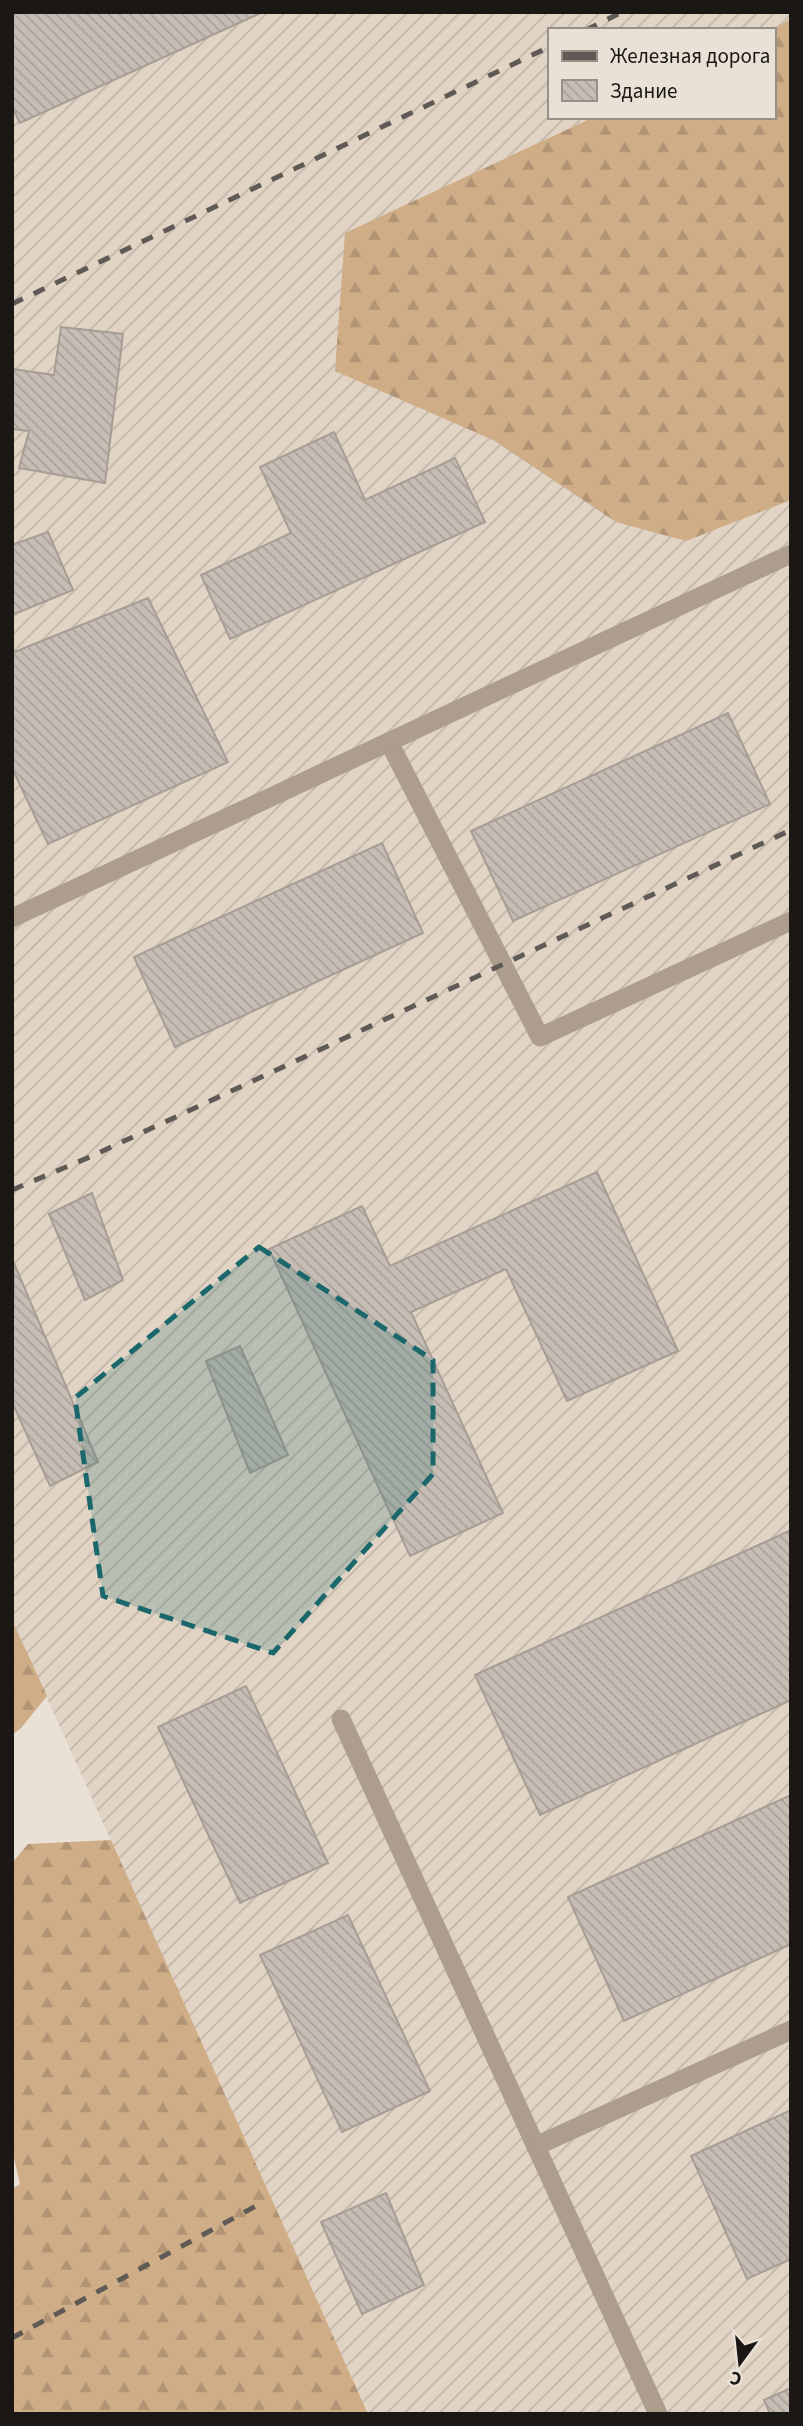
<svg xmlns="http://www.w3.org/2000/svg" width="803" height="2426" font-family="'Source Sans 3',sans-serif">
<style>
.industrial{fill:url(#industrial-furrows);fill-rule:evenodd}
.forest{fill:url(#forest-firs)}
.building{fill:url(#building-back-hatch);stroke:#a69d94;stroke-width:2}
.lines{fill:none;stroke-linecap:round;stroke-linejoin:round}
.lane{stroke:#ad9d8d;stroke-width:19}
.rail{stroke:#5f5a55;stroke-width:5;stroke-dasharray:12 12;stroke-linecap:butt}
.marked{fill:#1a686b;fill-opacity:0.2;stroke:#1a686b;stroke-width:5;stroke-dasharray:14 9;stroke-linejoin:round}
</style>
<defs>
<pattern id="industrial-furrows" width="10" height="10" patternUnits="userSpaceOnUse" patternTransform="scale(1.75)"><rect width="10" height="10" fill="#e2d4c5"/><path d="M-1 1l2-2M0 10L10 0M9 11l2-2" fill="none" stroke="#c1b5a8"/></pattern>
<pattern id="forest-firs" width="22" height="20" patternUnits="userSpaceOnUse" patternTransform="scale(1.75)"><rect width="22" height="20" fill="#cfad87"/><path d="M5 1l3.5 6h-7zM16 11l3.5 6h-7z" fill="#b19474"/></pattern>
<pattern id="building-back-hatch" width="6" height="6" patternUnits="userSpaceOnUse" patternTransform="scale(1.75)"><rect width="6" height="6" fill="#c6bdb4"/><path d="M-1 5l2 2M0 0l6 6M5-1l2 2" fill="none" stroke="#aaa29a"/></pattern>
</defs>
<rect width="100%" height="100%" fill="#e9e0d6"/>
<path class="industrial" d="M12 12H791V2414H368L12 1620ZM549 30H773V117H549Z"/>
<g class="forest">
<polygon points="791,19 791,500 686,541 616,522 493,440 335,371 345,233 594,117 773,117 773,30 771,30"/>
<polygon points="12,1620 47,1696 21,1728 12,1735"/>
<polygon points="111,1840 368,2414 12,2414 12,2189 20,2184 12,2150 12,1863 28,1844"/>
</g>
<g class="building">
<polygon points="12,12 263,12 20,123 12,107"/>
<polygon points="61,327 123,334 105,483 19,468 29,431 12,429 12,369 54,375"/>
<polygon points="334,432 365,500 455,458 485,522 230,639 201,575 291,533 260,467"/>
<polygon points="48,532 73,590 12,615 12,545"/>
<polygon points="148,598 228,762 48,844 12,768 12,653"/>
<polygon points="728,713 770,804 513,921 471,831"/>
<polygon points="382,843 423,933 175,1047 134,957"/>
<polygon points="597,1172 678,1351 567,1401 506,1269 411,1312 503,1513 410,1556 269,1249 362,1206 390,1266"/>
<polygon points="92,1193 123,1280 85,1300 49,1214"/>
<polygon points="14,1263 98,1462 50,1486 12,1402"/>
<polygon points="240,1346 288,1455 250,1473 206,1361"/>
<polygon points="791,1530 791,1700 540,1815 475,1675"/>
<polygon points="246,1686 328,1863 240,1903 158,1727"/>
<polygon points="791,1795 791,1944 624,2021 568,1897"/>
<polygon points="348,1915 430,2091 342,2132 260,1955"/>
<polygon points="791,2110 791,2259 747,2279 691,2156"/>
<polygon points="386,2193 424,2285 362,2314 321,2222"/>
<polygon points="791,2388 791,2414 770,2414 764,2400"/>
</g>
<g class="lines">
<g class="lane">
<polyline points="389,742 540,1037 791,921"/>
<polyline points="12,918 791,554"/>
<polyline points="341,1719 658,2414"/>
<polyline points="536,2146 791,2030"/>
</g>
<g class="rail">
<polyline points="586,30 622,12"/>
<polyline points="12,304 549,47"/>
<polyline points="12,1190 92,1156 791,830"/>
<polyline points="12,2338 256,2206"/>
</g>
</g>
<path class="marked" d="M259 1247 433 1360V1474L273 1653 103 1596 75 1398Z"/>
<rect width="803" height="2426" fill="none" stroke="#1a1714" stroke-width="28"/>
<rect x="548" y="28" width="228" height="91" fill="#e9e0d6" stroke="#969088" stroke-width="2"/>
<rect x="562" y="51" width="35" height="10" fill="#5f5a55" stroke="#969088" stroke-width="2"/>
<text x="610" y="63" font-size="21" fill="#1a1714">Железная дорога</text>
<rect x="562" y="80" width="35" height="21" fill="url(#building-back-hatch)" stroke="#969088" stroke-width="2"/>
<text x="610" y="98" font-size="21" fill="#1a1714">Здание</text>
<g transform="translate(740 2363) rotate(195)" stroke="#e9e0d6" stroke-width="5" paint-order="stroke">
<path d="M0-5L12 26L0 18L-12 26Z" fill="#1a1714"/>
<text y="-10" font-size="19" font-weight="bold" text-anchor="middle" fill="#1a1714">С</text>
</g>
</svg>
